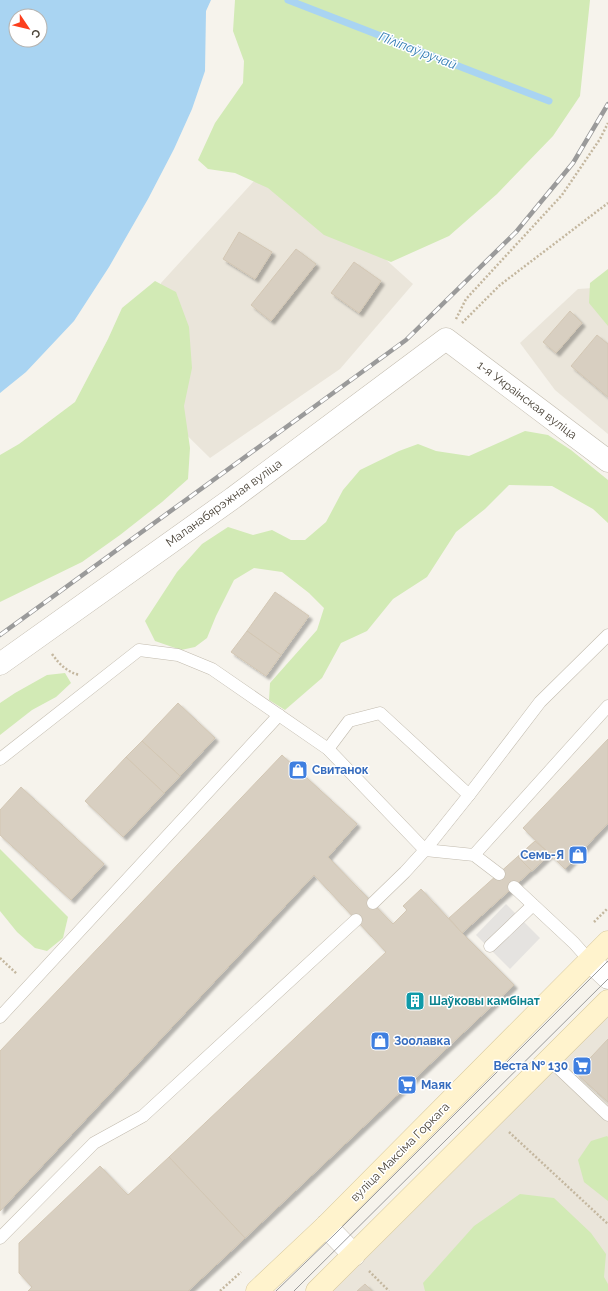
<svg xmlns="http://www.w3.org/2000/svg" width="608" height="1291" font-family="Raleway,sans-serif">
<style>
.residential{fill:#eae5da}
.green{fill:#d2eab5}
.parking{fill:#e5e3e0}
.water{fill:#a9d4f2;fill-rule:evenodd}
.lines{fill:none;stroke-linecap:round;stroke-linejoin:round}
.stream{stroke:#a9d4f2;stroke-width:7}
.building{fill:#d8cfc1;stroke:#d3c7b4;filter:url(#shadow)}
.lane-casing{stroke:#c2bbae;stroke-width:13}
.street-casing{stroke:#c2bbae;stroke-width:23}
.secondary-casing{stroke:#d6c79b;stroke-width:23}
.path{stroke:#c4b79f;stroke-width:2.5;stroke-dasharray:2 2;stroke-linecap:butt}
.lane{stroke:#fff;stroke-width:12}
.street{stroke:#fff;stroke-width:22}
.secondary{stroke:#fff3cd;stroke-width:22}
.tram{stroke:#9a9a9a;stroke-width:1}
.rail-casing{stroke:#9a9a9a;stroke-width:4.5}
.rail{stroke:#fff;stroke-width:3;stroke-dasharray:9;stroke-linecap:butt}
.labels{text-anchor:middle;stroke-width:3;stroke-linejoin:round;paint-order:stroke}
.street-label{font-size:12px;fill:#4b4439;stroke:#fff}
.shop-label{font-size:12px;font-weight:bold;fill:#366cbe;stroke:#fff;text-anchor:start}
.culture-label{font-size:12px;font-weight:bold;fill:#0d838f;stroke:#fff;text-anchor:start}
.water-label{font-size:13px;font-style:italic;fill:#2e7ab2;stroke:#fff}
</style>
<defs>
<filter id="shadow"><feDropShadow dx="3.5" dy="3.5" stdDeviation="1" flood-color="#0004"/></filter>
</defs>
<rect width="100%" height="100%" fill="#f6f3ec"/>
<g class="residential">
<polygon points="274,159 413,284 340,369 210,458 153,402 161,283"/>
<polygon points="608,287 608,434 555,390 520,343 578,289"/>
<polygon points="608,1013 608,1291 328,1291"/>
</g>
<g class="green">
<polygon points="235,0 590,0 580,96 553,136 497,194 449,236 391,262 324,235 268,188 235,173 208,169 198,160 215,123 243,83 244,61 233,31"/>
<polygon points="608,269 608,326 589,303 590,283"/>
<polygon points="155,281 176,292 189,327 192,368 184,406 190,448 188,479 162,502 120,535 82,562 0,602 0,455 19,444 75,402 108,339 122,308"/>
<polygon points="525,431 548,435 571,450 608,480 608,523 593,509 552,486 509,485 485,509 456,532 427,577 393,599 367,631 341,643 322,678 285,710 269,700 270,683 317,630 324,608 309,593 282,572 254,568 234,580 216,616 207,638 195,647 181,650 155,641 145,621 177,572 202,544 228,527 253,535 272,530 291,540 305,540 326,522 343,490 360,470 399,451 418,444 436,451 469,456"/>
<polygon points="65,673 71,683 56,697 32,710 0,735 0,703 15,693 47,675"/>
<polygon points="0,849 68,917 63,938 47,951 35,948 17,932 0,911"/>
<polygon points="607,1136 608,1137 608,1201 584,1182 578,1160 591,1141"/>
<polygon points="520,1194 554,1198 591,1233 606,1254 604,1277 608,1284 608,1291 425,1291 423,1283 474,1226"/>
</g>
<polygon class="parking" points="506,904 540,938 510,969 476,935"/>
<path class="water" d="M0 0H211L206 11 205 71 192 109 174 149 148 199 109 267 74 321 26 372 0 393ZM16 16H40V40H16Z"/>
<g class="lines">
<polyline class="stream" points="288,0 549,101"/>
</g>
<g class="building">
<polygon points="239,232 272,252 255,279 223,259"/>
<polygon points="296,249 316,264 271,321 251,305"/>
<polygon points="354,262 381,281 359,313 331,293"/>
<polygon points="570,311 582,323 556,353 543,342"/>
<polygon points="597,335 608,344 608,397 571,366"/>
<polygon points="275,592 309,616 281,655 247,631"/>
<polygon points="247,631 281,655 266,676 231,652"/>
<polygon points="178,703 215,738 180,776 142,741"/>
<polygon points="608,739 608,823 565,869 523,828"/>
<polygon points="142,741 180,776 164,793 126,757"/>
<polygon points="282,755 357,824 328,857 393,924 407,910 403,906 421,889 462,933 514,985 245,1238 169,1157 386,952 314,875 0,1211 0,1051"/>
<polygon points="126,757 164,793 123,837 85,801"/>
<polygon points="21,787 104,864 71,900 0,835 0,810"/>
<polygon points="535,841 550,854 462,933 449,918"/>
<polygon points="535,841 550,854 532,871 518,857"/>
<polygon points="608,1039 608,1102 576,1073"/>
<polygon points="169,1157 245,1238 188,1291 28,1291 32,1287 19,1273 19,1243 100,1166 128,1195"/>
<polygon points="365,1284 372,1291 357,1291"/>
</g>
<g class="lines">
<defs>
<g id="lane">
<polyline points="328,749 349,721 380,713 469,795 425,850 405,872 373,903"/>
<polyline points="0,759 139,650 178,655 212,669 328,749 425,850 474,855 499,874"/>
<polyline points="469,795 540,702 608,635"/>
<polyline points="474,855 608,706"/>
<polyline points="514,887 574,943 590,961"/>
<polyline points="490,946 533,905"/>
<polyline points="0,1017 279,715"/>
<polyline points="550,1060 608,1115"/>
<polyline points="0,1238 94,1143 143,1116 356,920"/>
</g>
<g id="street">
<polyline points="0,664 233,498 446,339 608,461"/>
<polyline points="590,961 608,978"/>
<polyline points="326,1226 354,1255"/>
</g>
<g id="secondary">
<polyline points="257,1291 326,1226 608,942"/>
<polyline points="317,1291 608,1001"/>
</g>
</defs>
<use href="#lane" class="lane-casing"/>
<use href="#street" class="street-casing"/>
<use href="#secondary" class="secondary-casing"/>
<g class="path">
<polyline points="456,319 466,299 562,195 600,139 608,123"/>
<polyline points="462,323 500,285 608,203"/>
<path d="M52 654C60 665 66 671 79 675"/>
<polyline points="594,922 608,908"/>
<polyline points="0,958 17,974"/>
<polyline points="509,1132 608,1224"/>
<polyline points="369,1271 389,1291"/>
<polyline points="220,1291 241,1272"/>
</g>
<use href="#lane" class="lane"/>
<use href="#street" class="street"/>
<use href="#secondary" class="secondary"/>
<g class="tram">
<polyline points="276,1291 334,1235 608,961"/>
<polyline points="294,1291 608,979"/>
</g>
<defs>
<polyline id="rail" points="0,635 406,340 516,232 573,163 608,104"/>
</defs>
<use href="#rail" class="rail-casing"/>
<use href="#rail" class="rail"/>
</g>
<defs>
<symbol id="shop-square" viewBox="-11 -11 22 22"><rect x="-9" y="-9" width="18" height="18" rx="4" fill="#3f7fe0" stroke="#fff"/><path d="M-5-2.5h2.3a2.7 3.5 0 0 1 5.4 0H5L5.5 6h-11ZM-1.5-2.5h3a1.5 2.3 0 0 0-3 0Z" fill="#fff"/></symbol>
<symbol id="building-square" viewBox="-11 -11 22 22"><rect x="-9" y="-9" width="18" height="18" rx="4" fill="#0f9aa8" stroke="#fff"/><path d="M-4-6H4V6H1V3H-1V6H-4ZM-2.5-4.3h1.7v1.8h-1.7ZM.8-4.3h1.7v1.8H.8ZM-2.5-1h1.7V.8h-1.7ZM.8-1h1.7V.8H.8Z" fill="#fff"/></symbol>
<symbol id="supermarket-square" viewBox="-11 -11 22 22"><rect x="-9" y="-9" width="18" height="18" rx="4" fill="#3f7fe0" stroke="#fff"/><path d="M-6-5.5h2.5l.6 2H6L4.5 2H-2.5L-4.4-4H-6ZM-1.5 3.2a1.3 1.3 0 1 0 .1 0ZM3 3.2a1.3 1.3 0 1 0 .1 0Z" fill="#fff"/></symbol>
</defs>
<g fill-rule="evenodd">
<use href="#shop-square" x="287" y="759" width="22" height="22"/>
<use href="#shop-square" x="567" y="844" width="22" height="22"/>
<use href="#building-square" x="404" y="990" width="22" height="22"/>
<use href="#shop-square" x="369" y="1030" width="22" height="22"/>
<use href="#supermarket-square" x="571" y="1055" width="22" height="22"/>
<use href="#supermarket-square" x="396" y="1074" width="22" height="22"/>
</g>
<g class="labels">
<g class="street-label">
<text transform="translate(527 400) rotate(37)" y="4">1-я Украінская вуліца</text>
<text transform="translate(224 503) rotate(-36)" y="4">Маланабярэжная вуліца</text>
<text transform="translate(400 1152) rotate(-45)" y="4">вуліца Максіма Горкага</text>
</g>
<g class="shop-label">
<text x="312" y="774">Свитанок</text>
<text x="564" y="859" text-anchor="end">Семь-Я</text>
<text x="394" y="1045">Зоолавка</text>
<text x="568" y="1070" text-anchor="end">Веста № 130</text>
<text x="421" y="1089">Маяк</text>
</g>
<g class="culture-label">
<text x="429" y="1005">Шаўковы камбінат</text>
</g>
<g class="water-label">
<text transform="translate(418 50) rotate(21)" y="5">Піліпаў ручай</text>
</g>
</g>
<g transform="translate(28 28) rotate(125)"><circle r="19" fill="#ffffff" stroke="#b7b4b0"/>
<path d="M0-3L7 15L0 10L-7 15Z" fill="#fc3f1d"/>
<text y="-6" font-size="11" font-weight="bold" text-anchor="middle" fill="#4b4439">С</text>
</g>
</svg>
